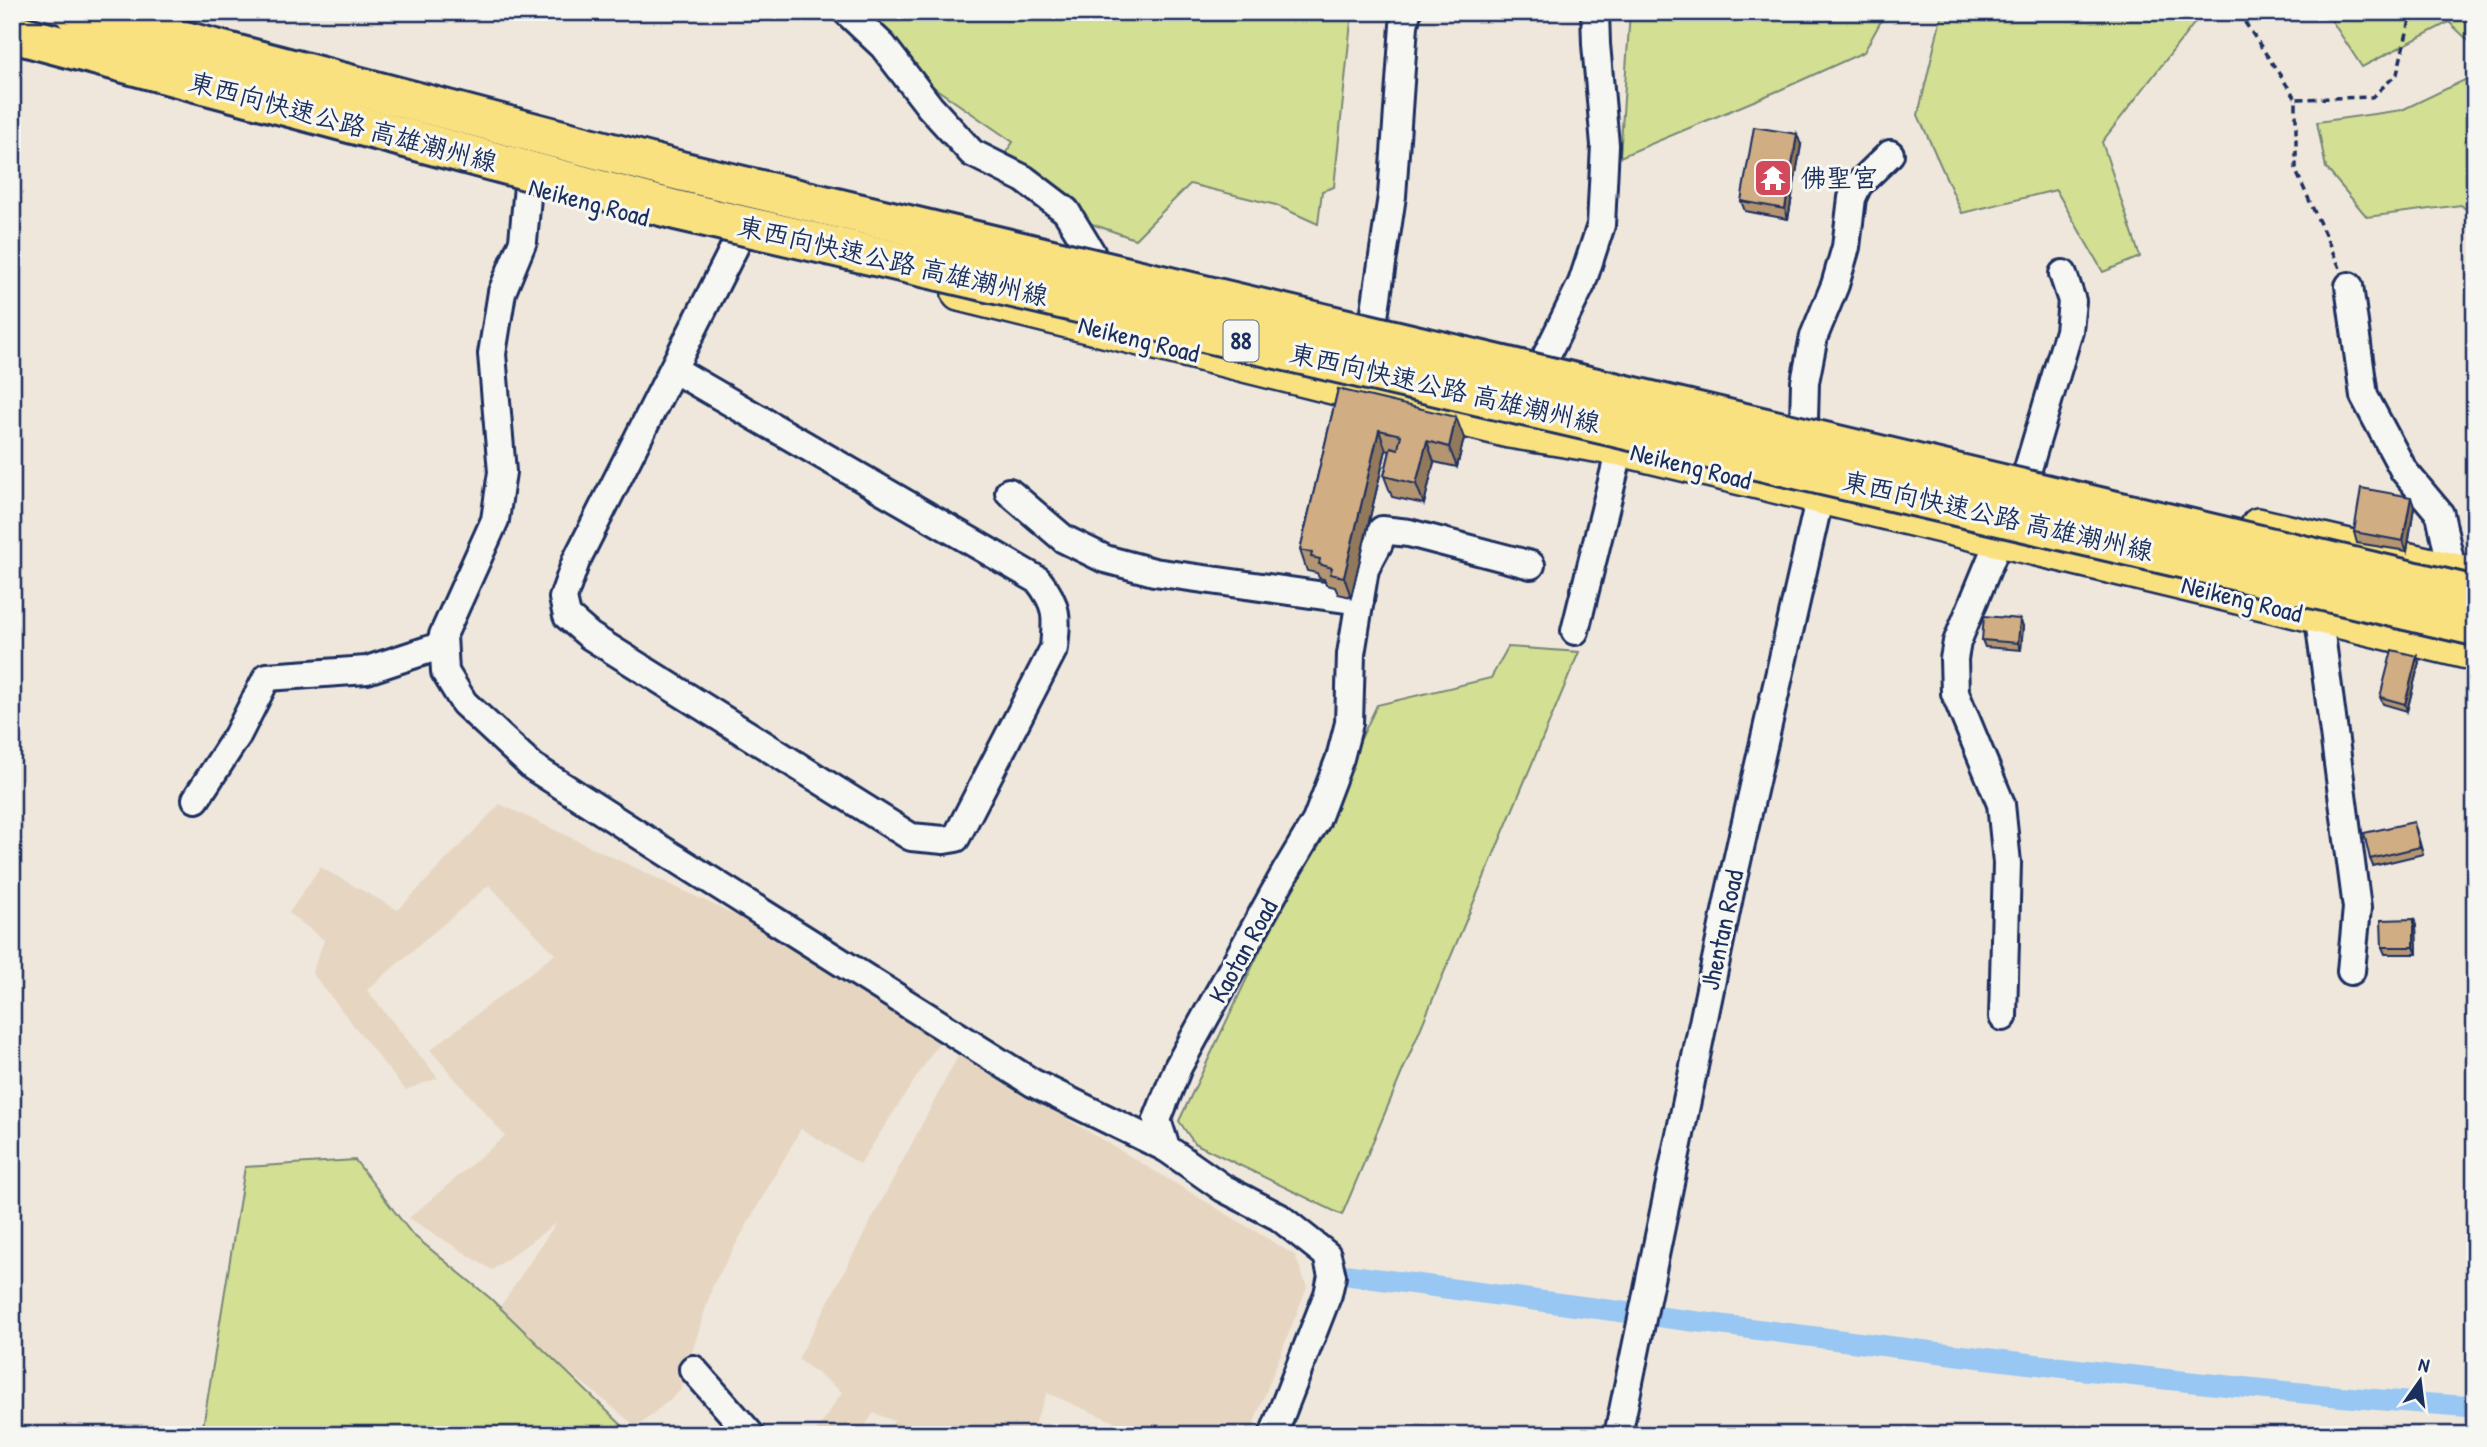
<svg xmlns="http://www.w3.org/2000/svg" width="2487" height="1447" font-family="'Patrick Hand','LXGW WenKai TC',sans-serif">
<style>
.built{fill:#e6d6c1}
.green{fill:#d3df92;stroke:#778778;stroke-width:2}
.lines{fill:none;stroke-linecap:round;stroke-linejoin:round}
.canal{stroke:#97c7f2;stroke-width:21}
.minor-casing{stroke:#1b2f5e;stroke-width:32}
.major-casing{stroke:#1b2f5e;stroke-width:38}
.path{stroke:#1b2f5e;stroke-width:3.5;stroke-dasharray:7 5;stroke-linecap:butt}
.minor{stroke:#f6f6f2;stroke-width:26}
.major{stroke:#fae180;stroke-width:33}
.highway-bridge-casing{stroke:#1b2f5e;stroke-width:44;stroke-linecap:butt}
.highway-bridge{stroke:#fae180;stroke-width:38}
.wall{fill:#b49571;stroke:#1b2f5e;stroke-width:2}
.shaded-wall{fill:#92795c;stroke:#1b2f5e;stroke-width:2}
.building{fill:#d1ad83;stroke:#1b2f5e;stroke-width:2}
.labels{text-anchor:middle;stroke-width:6;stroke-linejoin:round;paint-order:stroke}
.shield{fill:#f6f6f2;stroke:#5d6b8a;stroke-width:2}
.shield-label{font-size:24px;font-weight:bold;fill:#1b2f5e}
.street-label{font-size:26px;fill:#1b2f5e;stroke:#f6f6f2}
.poi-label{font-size:26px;fill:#1b2f5e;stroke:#f6f6f2;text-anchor:start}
</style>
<rect width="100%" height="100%" fill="#efe7dc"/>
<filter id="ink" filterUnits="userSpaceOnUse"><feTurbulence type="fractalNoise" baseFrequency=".0143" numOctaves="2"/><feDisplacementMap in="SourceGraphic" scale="14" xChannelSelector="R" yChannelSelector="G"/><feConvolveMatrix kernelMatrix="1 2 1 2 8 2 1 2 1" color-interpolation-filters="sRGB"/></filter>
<g filter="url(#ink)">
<g class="built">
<polygon points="500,804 735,915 942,1038 860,1164 801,1129 713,1285 680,1391 637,1427 496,1313 556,1223 492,1270 409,1218 505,1136 430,1050 555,954 489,885 367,990 438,1078 405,1090 312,973 324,940 289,913 320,867 398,910"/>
<polygon points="959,1054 1295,1255 1307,1287 1249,1435 1144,1435 1047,1393 1030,1435 888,1435 894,1421 874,1413 859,1435 814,1435 842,1392 798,1359"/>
</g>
<g class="green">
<polygon points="868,12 1352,12 1334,187 1322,191 1318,224 1276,205 1190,184 1135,239 1092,224 1005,154 1013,142 932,86"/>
<polygon points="1630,12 1886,12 1864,52 1780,90 1620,157"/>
<polygon points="1947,12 2203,12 2102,142 2140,257 2103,272 2056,190 1962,213 1918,115 1941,18"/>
<polygon points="2326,12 2475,12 2475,47 2449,22 2362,67"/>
<polygon points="2475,75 2475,217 2461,205 2367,217 2326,168 2317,122 2402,110"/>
<polygon points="1508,647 1579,652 1342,1215 1194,1143 1179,1121 1377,705 1491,678"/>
<polygon points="355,1160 412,1234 490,1298 632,1435 206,1435 203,1427 245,1167"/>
</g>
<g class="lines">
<path class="canal" d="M1348 1275C1533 1300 1717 1325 1902 1348 2093 1372 2283 1394 2475 1407"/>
<defs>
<g id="minor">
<polyline points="847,12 883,46 930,107 972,153 1024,179 1066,211 1091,252"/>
<polyline points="528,186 523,241 502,292 492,354 502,472 495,520 443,635 445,672 464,703 533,767 661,849 1033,1083 1166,1148"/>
<polyline points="2349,286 2364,396 2404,471 2440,514 2452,570"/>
<polyline points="1373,324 1392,196 1404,25 1407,12"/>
<path d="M673 369 1038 580C1058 605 1057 616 1054 648L956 838 944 840 911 837 590 636 567 616 563 598 576 561 738 240"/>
<polyline points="1531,387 1582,283 1601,225 1605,145 1596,44 1595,12"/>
<polyline points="1804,420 1805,382 1814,336 1835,285 1846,247 1852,198 1858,185 1890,154"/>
<polyline points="1009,492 1064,539 1105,559 1154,572 1360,601"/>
<polyline points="2319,619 2357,908 2351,971"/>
<polyline points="1575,631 1620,449"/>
<polyline points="196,799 237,736 267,677 367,670 443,645"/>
<polyline points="2003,1017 2007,863 2001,804 1955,693 1954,659 1957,642 2027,472 2069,331 2072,301 2063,274"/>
<polyline points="693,1369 751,1435"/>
<polyline points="1273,1435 1328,1294 1332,1276 1327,1255 1279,1217 1223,1188 1166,1148 1157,1120 1178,1067 1285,873 1316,821 1340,758 1349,723 1351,654 1365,569 1379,543 1382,530 1409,533 1531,565"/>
<polyline points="1618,1435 1730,892 1824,478"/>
</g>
<g id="major">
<polyline points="959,294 1509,431 1620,449 2475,654"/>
<polyline points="2258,525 2475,575"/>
</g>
</defs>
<use href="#minor" class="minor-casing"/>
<use href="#major" class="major-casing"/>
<g class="path">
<polyline points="2238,12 2296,99"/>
<polyline points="2340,268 2296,171 2296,99 2372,97 2397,74 2412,12"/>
</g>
<use href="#minor" class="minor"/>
<use href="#major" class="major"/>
<defs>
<g id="highway-bridge">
<polyline points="74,12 684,172 2475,596"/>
<polyline points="12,33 676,210 2475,626"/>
</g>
</defs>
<use href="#highway-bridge" class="highway-bridge-casing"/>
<use href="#highway-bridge" class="highway-bridge"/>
</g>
<g class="wall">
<polygon points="1801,145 1788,219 1745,211 1741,201"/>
<polygon points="1338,389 1464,438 1457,467 1434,462 1424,504 1392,497 1384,476 1390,451 1386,450 1351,597 1338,594 1335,587 1326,585 1324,579 1319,578 1317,573 1307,571 1300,550"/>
<polygon points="2414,507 2407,551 2357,543 2354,532"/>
<polygon points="2023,626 2021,650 1985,647 1982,640"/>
<polygon points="2417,656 2419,663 2407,711 2383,704 2380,697"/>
<polygon points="2416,829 2423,854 2373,866 2370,859"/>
<polygon points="2414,919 2416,926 2417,954 2385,954 2382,947"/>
</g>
<g class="shaded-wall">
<polygon points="1797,134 1801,145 1788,219 1785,209"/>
<polygon points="1456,417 1464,438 1457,467 1449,447"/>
<polygon points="1379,430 1386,450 1351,597 1344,577"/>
<polygon points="1427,441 1434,462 1424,504 1416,484"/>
<polygon points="2411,497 2414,507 2407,551 2403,541"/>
<polygon points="2020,619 2023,626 2021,650 2018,643"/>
<polygon points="2417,656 2419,663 2407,711 2405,704"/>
<polygon points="2414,919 2416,926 2417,954 2414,947"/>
</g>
<g class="building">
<polygon points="1754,127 1797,134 1785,209 1741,201"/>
<polygon points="1338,389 1456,417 1449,447 1427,441 1416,484 1384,476 1391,447 1398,449 1401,435 1379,430 1344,577 1330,574 1332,568 1319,564 1320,559 1311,557 1312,553 1300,550"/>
<polygon points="2361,488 2411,497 2403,541 2354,532"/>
<polygon points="1984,616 2020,619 2018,643 1982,640"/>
<polygon points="2392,650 2417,656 2405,704 2380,697"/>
<polygon points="2414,822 2420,847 2370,859 2364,833"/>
<polygon points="2414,919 2414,947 2382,947 2381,920"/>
</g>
</g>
<defs>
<symbol id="temple-square" viewBox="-11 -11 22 22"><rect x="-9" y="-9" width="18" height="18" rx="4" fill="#d1495b" stroke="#f6f6f2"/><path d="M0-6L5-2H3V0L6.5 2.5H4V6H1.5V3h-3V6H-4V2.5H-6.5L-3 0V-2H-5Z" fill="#fff"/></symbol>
</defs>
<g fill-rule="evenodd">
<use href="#temple-square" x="1751" y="156" width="44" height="44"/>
</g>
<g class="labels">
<rect class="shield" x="1223.5" y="320.5" width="35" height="41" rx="5"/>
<g class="shield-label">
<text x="1241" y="349">88</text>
</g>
<g class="street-label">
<text transform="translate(343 122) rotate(15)" y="9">東西向快速公路 高雄潮州線</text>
<text transform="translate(589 202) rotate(15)" y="9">Neikeng Road</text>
<text transform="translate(893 261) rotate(13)" y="9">東西向快速公路 高雄潮州線</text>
<text transform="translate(1139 339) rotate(14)" y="9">Neikeng Road</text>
<text transform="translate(1445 388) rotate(13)" y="9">東西向快速公路 高雄潮州線</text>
<text transform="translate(1691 466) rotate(14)" y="9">Neikeng Road</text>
<text transform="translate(1998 516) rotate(13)" y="9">東西向快速公路 高雄潮州線</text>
<text transform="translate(2242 599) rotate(14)" y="9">Neikeng Road</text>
<text transform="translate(1722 930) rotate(-78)" y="9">Jhentan Road</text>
<text transform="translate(1243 951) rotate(-61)" y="9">Kaotan Road</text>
</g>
<g class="poi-label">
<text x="1800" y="187">佛聖宮</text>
</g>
</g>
<rect width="2487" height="1447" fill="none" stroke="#f6f6f2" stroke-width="42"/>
<rect x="21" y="21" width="2445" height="1405" fill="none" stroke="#1b2f5e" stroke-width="2.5" filter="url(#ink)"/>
<g transform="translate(2420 1381) rotate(14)" stroke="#f6f6f2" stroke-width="5" paint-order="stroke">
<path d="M0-5L12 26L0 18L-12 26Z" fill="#1b2f5e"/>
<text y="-10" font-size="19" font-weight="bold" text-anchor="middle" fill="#1b2f5e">N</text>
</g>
</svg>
